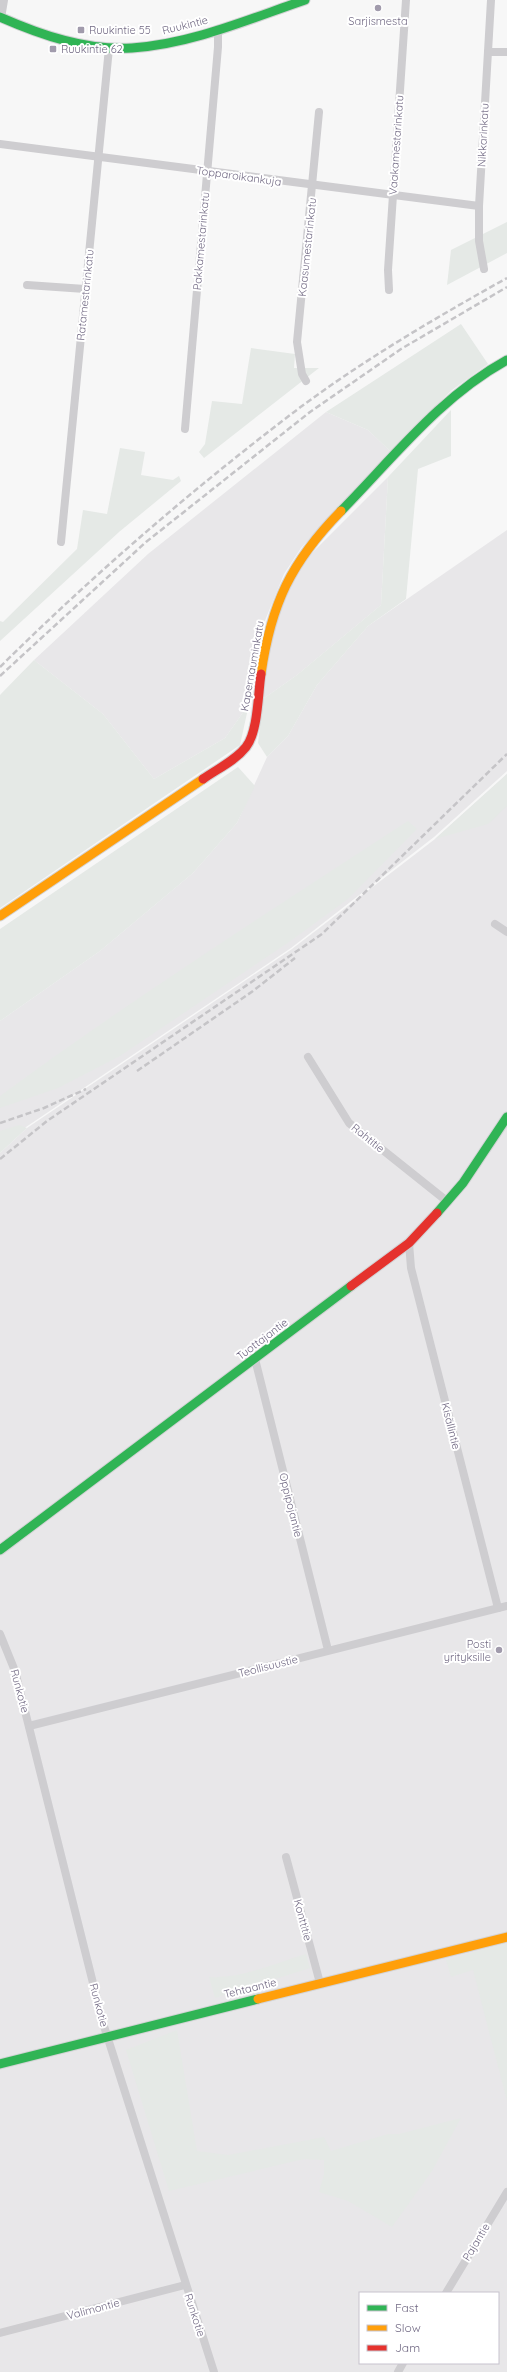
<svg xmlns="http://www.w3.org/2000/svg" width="507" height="2372" font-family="Quicksand,sans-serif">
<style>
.built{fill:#e8e7e9;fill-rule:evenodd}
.green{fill:#e5e9e6}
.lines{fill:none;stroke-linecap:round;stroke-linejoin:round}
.fast-casing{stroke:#d3d3d5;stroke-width:11}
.slow-casing{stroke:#d3d3d5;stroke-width:11}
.jam-casing{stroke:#d3d3d5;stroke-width:11}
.street{stroke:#cecdd0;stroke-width:8}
.fast{stroke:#30b455;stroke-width:9}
.slow{stroke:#ff9f0a;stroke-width:9}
.jam{stroke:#e5322d;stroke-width:9}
.rail{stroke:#c5c4c7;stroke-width:2.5;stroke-dasharray:6 3;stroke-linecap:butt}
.poi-dot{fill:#a19bac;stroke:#fff;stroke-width:1.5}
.labels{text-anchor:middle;stroke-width:4;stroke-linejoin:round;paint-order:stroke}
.poi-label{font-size:11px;fill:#726a84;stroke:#fff;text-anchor:start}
.street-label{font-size:11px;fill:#726a84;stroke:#fff}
</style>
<rect width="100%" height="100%" fill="#f7f7f7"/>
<g class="built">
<polygon points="326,412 368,430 390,451 301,548 284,574 264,623 249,704 225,738 154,779 103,714 34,660 148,554"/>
<polygon points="388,477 381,605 297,675 263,699 272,637 283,605 294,580 308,557"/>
<polygon points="507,530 507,771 434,837 291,948 26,1127 0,1151 0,1021 100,951 193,873 237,823 267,757 288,736 317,685 368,626"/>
<path d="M507 774V2372H0V1153L27 1128 292 949 435 839ZM360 2293H498V2363H360Z"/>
</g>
<g class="green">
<polygon points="507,222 507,253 447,285 451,250"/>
<polygon points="461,324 488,364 452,390 390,451 368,430 326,412"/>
<polygon points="251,348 295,354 294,368 319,368 204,458 199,452 205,444 212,401 242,404"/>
<polygon points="451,410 451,456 418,469 406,599 368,626 317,685 288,736 267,757 258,743 263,699 297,675 381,605 388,477"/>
<polygon points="120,448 145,452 141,475 173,480 179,476 181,481 119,532 0,641 0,621 3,622 77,549 83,510 107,514"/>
<polygon points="34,660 103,714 154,779 225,738 249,704 240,745 0,908 0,695"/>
<polygon points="238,767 255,786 237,823 193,873 100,951 0,1021 0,929"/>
<polygon points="507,774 507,806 488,824 435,839"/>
<path d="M408 821 417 829 348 899 289 942 120 1056 58 1088 0 1108V1096C132 999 271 910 408 821Z"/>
<polygon points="19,1125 27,1128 0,1153 0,1131"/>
<polygon points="507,1943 507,2101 473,1970 451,1977 446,1960"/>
<path d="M306 1954 310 1968 215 1998 209 1977C242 1979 275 1963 306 1954Z"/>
<polygon points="177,2030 197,2151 228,2155 324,2137 331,2151 388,2134 399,2134 461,2118 432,2171 392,2227 348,2201 319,2192 324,2174 324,2160 304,2159 169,2191 126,2050"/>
</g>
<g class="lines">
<defs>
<g id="fast">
<path d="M0 17C41 35 87 51 132 48 192 44 249 19 305 0"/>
<path d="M341 511C393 458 441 396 507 360"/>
<polyline points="437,1213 463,1183 507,1117"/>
<polyline points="0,1550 351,1286"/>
<polyline points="0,2064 258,1999"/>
</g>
<g id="slow">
<path d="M261 674C271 604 291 562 341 511"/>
<polyline points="0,916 203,779"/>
<polyline points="258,1999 507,1937"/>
</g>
<g id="jam">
<path d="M203 779C217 769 235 761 246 747 258 732 258 694 261 674"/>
<polyline points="351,1286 409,1243 437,1213"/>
</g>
</defs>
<use href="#fast" class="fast-casing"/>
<use href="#slow" class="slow-casing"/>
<use href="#jam" class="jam-casing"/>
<g class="street">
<polyline points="1,18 4,0"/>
<polyline points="488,52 507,52"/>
<polyline points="0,144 479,206"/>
<polyline points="484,269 479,241 479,206 491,0"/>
<polyline points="27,285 85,289"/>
<polyline points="389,290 388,270 406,0"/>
<polyline points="306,381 302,374 297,342 319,112"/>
<polyline points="185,429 218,47 218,29"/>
<polyline points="61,542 109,48"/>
<polyline points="495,924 507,932"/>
<polyline points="308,1057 349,1123 448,1202"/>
<polyline points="409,1243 411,1268 498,1608"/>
<polyline points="255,1359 328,1650"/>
<polyline points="0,1634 15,1671 103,2023 214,2372"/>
<polyline points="29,1726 507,1606"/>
<polyline points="286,1857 320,1983"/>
<polyline points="446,2293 507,2192"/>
<polyline points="0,2333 185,2285"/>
<polyline points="398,2372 403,2363"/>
</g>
<use href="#fast" class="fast"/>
<use href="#slow" class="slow"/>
<use href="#jam" class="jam"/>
<g class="rail">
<path d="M0 667C95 573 196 486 302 406 367 358 437 317 507 278"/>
<polyline points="0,676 146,542 310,412 401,349 507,287"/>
<polyline points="137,1071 253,991 295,958"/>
<polyline points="0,1123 44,1108 86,1089"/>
<polyline points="0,1159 47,1121 322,934 507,754"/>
</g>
</g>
<g class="poi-dot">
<circle cx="378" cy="8" r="4"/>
<rect x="77" y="26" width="8" height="8" rx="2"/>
<rect x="49" y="45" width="8" height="8" rx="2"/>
<circle cx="499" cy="1650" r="4"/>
</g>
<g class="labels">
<g class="poi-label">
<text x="378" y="25" text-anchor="middle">Sarjismesta</text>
<text x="89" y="34">Ruukintie 55</text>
<text x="61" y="53">Ruukintie 62</text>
<text x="491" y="1648" text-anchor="end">Posti<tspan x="491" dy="13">yrityksille</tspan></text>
</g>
<g class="street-label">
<text transform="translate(185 25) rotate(-14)" y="4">Ruukintie</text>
<text transform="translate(483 135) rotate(-87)" y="4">Nikkarinkatu</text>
<text transform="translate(396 145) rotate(-86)" y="4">Vaakamestarinkatu</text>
<text transform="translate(239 176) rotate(8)" y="4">Topparoikankuja</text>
<text transform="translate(201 241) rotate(-85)" y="4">Pakkamestarinkatu</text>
<text transform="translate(307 247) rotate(-84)" y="4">Kaasumestarinkatu</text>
<text transform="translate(85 295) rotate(-84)" y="4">Ratamestarinkatu</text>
<text transform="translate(252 666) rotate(-80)" y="4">Kapernauminkatu</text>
<text transform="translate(368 1138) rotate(39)" y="4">Rahtitie</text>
<text transform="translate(262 1339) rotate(-37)" y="4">Tuottajantie</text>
<text transform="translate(451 1426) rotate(76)" y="4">Kisällintie</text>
<text transform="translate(291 1505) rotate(76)" y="4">Oppipojantie</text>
<text transform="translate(268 1666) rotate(-14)" y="4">Teollisuustie</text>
<text transform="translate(20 1691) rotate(75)" y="4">Runkotie</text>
<text transform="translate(303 1920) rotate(75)" y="4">Konttitie</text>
<text transform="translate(250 1988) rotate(-14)" y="4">Tehtaantie</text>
<text transform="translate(99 2005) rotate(75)" y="4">Runkotie</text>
<text transform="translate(476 2242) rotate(-59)" y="4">Pajantie</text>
<text transform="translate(93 2309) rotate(-15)" y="4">Valimontie</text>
<text transform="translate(195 2315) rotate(72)" y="4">Runkotie</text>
</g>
</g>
<rect x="359" y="2292" width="140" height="72" fill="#ffffff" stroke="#c7c3ce"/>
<rect x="367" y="2305" width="20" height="6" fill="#30b455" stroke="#c7c3ce"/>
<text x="395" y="2312" font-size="12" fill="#726a84">Fast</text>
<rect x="367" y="2325" width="20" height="6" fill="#ff9f0a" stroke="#c7c3ce"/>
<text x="395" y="2332" font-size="12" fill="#726a84">Slow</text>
<rect x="367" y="2345" width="20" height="6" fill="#e5322d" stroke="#c7c3ce"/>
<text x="395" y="2352" font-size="12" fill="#726a84">Jam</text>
</svg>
